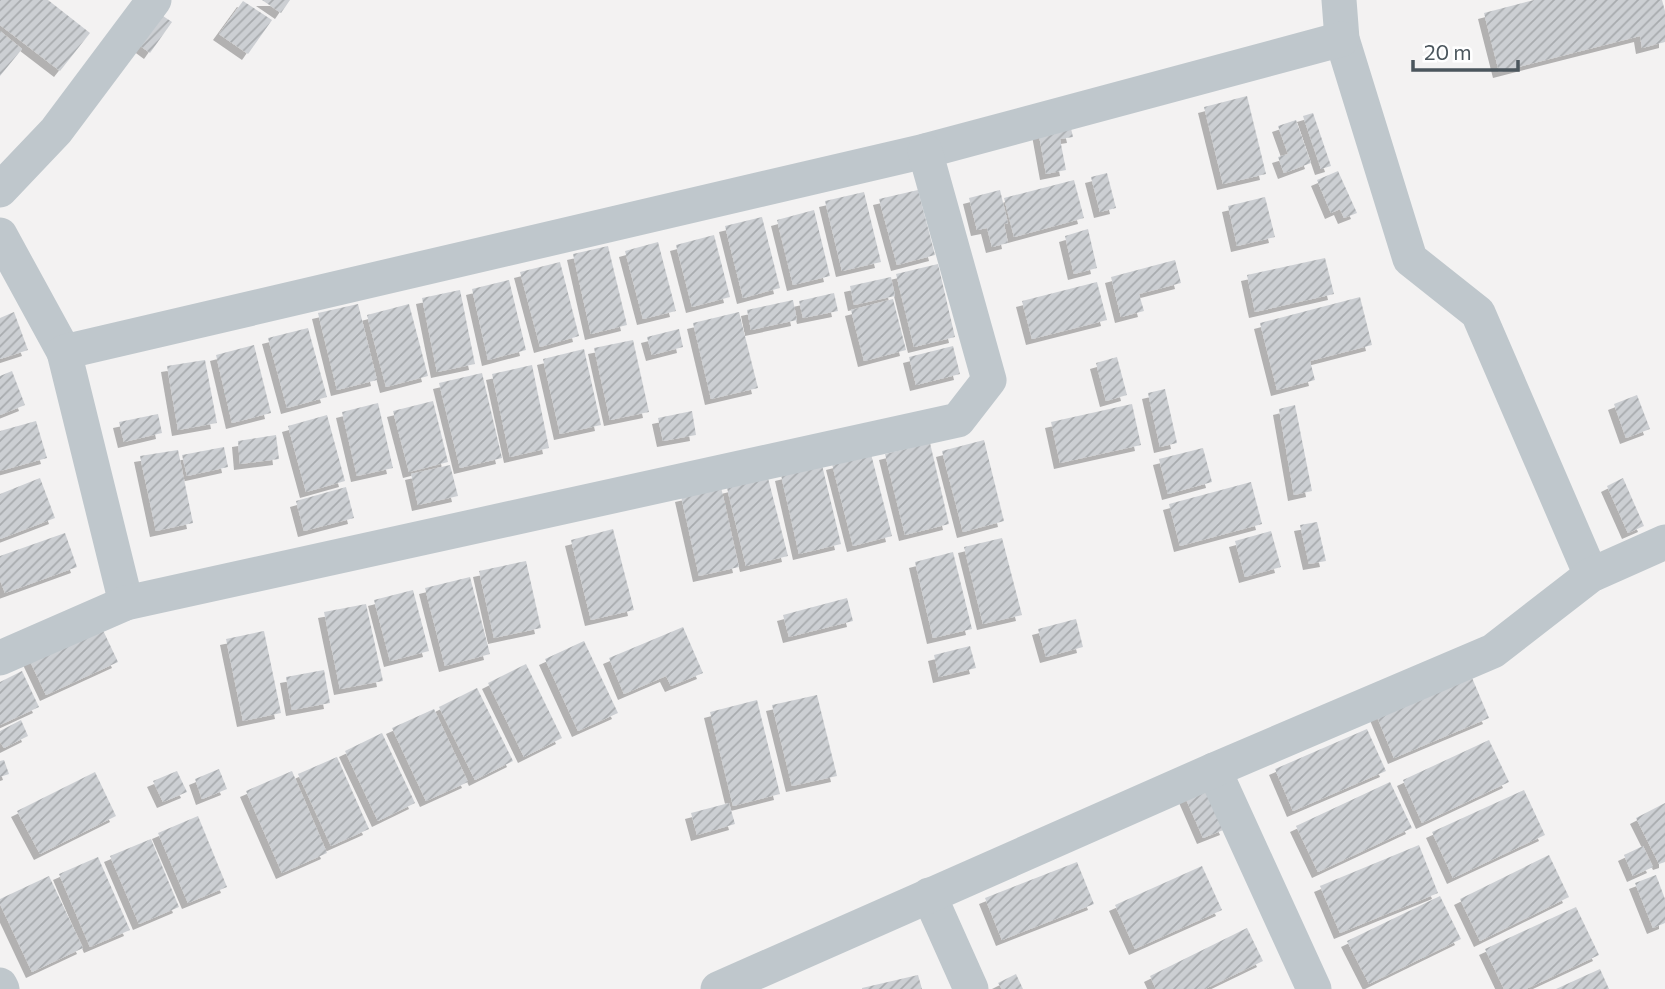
<svg xmlns="http://www.w3.org/2000/svg" width="1665" height="989" font-family="Commissioner,sans-serif">
<style>
.building{fill:url(#building-hatch);filter:url(#shadow)}
.lines{fill:none;stroke-linecap:round;stroke-linejoin:round}
.minor{stroke:#bfc7cc;stroke-width:35}
</style>
<defs>
<pattern id="building-hatch" width="6" height="6" patternUnits="userSpaceOnUse" patternTransform="scale(1.75)"><rect width="6" height="6" fill="#cccfd3"/><path d="M-1 1l2-2M0 6l6-6M5 7l2-2" fill="none" stroke="#a8abae"/></pattern>
<filter id="shadow"><feDropShadow dx="-6" dy="6" stdDeviation="0" flood-color="#0004"/></filter>
</defs>
<rect width="100%" height="100%" fill="#f3f2f2"/>
<g class="building">
<polygon points="0,0 48,0 90,33 60,71 0,25"/>
<polygon points="262,0 290,0 281,13"/>
<polygon points="1534,0 1662,0 1665,11 1665,42 1642,48 1640,36 1499,72 1484,13"/>
<polygon points="243,1 272,20 248,54 219,34"/>
<polygon points="157,12 172,22 150,53 135,42"/>
<polygon points="0,31 22,49 0,76"/>
<polygon points="1247,96 1266,174 1223,184 1204,107"/>
<polygon points="1313,113 1331,166 1321,169 1303,116"/>
<polygon points="1296,120 1311,163 1284,173 1278,157 1288,154 1278,126"/>
<polygon points="1070,124 1073,137 1060,139 1066,170 1046,174 1038,130"/>
<polygon points="1338,171 1357,213 1344,218 1340,209 1331,213 1317,180"/>
<polygon points="1107,173 1116,208 1100,212 1091,177"/>
<polygon points="1074,180 1084,218 1014,237 1004,198"/>
<polygon points="918,190 935,255 897,265 879,199"/>
<polygon points="1000,190 1008,223 1004,224 1008,243 992,247 987,228 977,230 969,198"/>
<polygon points="864,192 881,262 842,271 825,201"/>
<polygon points="1265,197 1275,237 1237,246 1228,206"/>
<polygon points="814,210 830,276 793,285 777,220"/>
<polygon points="762,217 780,288 743,298 725,226"/>
<polygon points="1088,229 1097,268 1074,274 1065,236"/>
<polygon points="714,235 730,297 692,307 676,245"/>
<polygon points="658,242 676,311 643,319 625,251"/>
<polygon points="608,246 627,325 591,334 573,254"/>
<polygon points="1325,258 1334,294 1255,312 1247,275"/>
<polygon points="1175,260 1181,283 1139,294 1144,311 1121,317 1111,277"/>
<polygon points="560,262 579,336 540,347 520,272"/>
<polygon points="938,264 955,337 914,347 896,274"/>
<polygon points="891,277 895,296 854,305 850,286"/>
<polygon points="509,280 526,350 488,360 472,289"/>
<polygon points="1097,282 1107,320 1032,339 1022,301"/>
<polygon points="460,290 475,364 437,372 422,298"/>
<polygon points="834,293 838,311 803,318 799,301"/>
<polygon points="1360,297 1372,345 1310,361 1315,380 1277,390 1260,323"/>
<polygon points="893,299 906,350 864,361 851,310"/>
<polygon points="793,300 797,320 751,330 747,310"/>
<polygon points="358,304 377,380 337,390 318,313"/>
<polygon points="409,304 428,376 386,387 367,315"/>
<polygon points="14,312 28,350 0,359 0,318"/>
<polygon points="739,312 758,388 711,399 693,323"/>
<polygon points="308,328 327,397 287,408 268,338"/>
<polygon points="679,329 683,347 652,355 647,337"/>
<polygon points="633,340 649,412 610,420 594,348"/>
<polygon points="254,345 271,413 232,423 216,355"/>
<polygon points="953,346 960,374 916,385 909,357"/>
<polygon points="584,349 601,425 560,434 543,359"/>
<polygon points="1117,357 1127,395 1106,401 1096,363"/>
<polygon points="205,360 217,423 178,430 167,366"/>
<polygon points="532,365 549,448 510,457 492,374"/>
<polygon points="12,371 25,405 0,415 0,376"/>
<polygon points="482,373 502,458 460,468 439,383"/>
<polygon points="1165,389 1177,443 1160,447 1148,393"/>
<polygon points="1637,395 1650,429 1626,438 1614,404"/>
<polygon points="433,401 448,462 409,472 393,411"/>
<polygon points="378,403 393,468 357,476 342,412"/>
<polygon points="1132,404 1141,445 1060,463 1051,422"/>
<polygon points="1295,405 1312,491 1294,495 1279,409"/>
<polygon points="692,411 696,435 663,441 658,418"/>
<polygon points="158,414 162,433 124,442 119,422"/>
<polygon points="327,415 345,481 306,492 288,426"/>
<polygon points="36,421 47,458 0,471 0,431"/>
<polygon points="276,435 279,459 240,464 238,441"/>
<polygon points="984,440 1004,521 963,532 942,451"/>
<polygon points="930,443 949,524 905,535 885,454"/>
<polygon points="224,447 228,467 187,476 182,455"/>
<polygon points="1203,448 1212,482 1168,494 1159,459"/>
<polygon points="178,450 193,523 156,531 140,456"/>
<polygon points="871,454 892,536 853,546 832,464"/>
<polygon points="450,465 458,496 418,505 411,474"/>
<polygon points="822,465 841,544 799,554 781,475"/>
<polygon points="40,478 55,518 0,539 0,494"/>
<polygon points="768,478 788,556 746,566 727,488"/>
<polygon points="1623,478 1644,526 1628,533 1607,486"/>
<polygon points="1251,482 1262,524 1180,546 1169,504"/>
<polygon points="346,487 354,518 304,531 296,501"/>
<polygon points="721,487 739,567 699,576 681,496"/>
<polygon points="1317,522 1326,561 1309,564 1300,525"/>
<polygon points="613,529 634,610 591,620 571,540"/>
<polygon points="1271,531 1281,567 1245,577 1235,541"/>
<polygon points="65,533 77,567 5,593 0,580 0,556"/>
<polygon points="1002,538 1022,615 983,624 964,547"/>
<polygon points="953,552 972,629 933,638 915,562"/>
<polygon points="526,561 541,628 494,638 479,571"/>
<polygon points="470,577 490,654 445,666 425,588"/>
<polygon points="413,590 429,651 390,661 374,600"/>
<polygon points="847,598 853,621 789,637 783,615"/>
<polygon points="366,604 383,681 340,689 324,612"/>
<polygon points="1076,619 1083,647 1046,657 1038,629"/>
<polygon points="101,626 118,662 46,695 29,659"/>
<polygon points="683,627 703,673 671,686 666,676 624,694 609,658"/>
<polygon points="264,631 281,713 243,721 226,639"/>
<polygon points="584,641 618,713 578,731 545,659"/>
<polygon points="970,646 976,668 939,677 934,655"/>
<polygon points="526,664 562,738 524,757 488,683"/>
<polygon points="324,670 330,703 292,710 286,677"/>
<polygon points="22,671 39,707 0,725 0,682"/>
<polygon points="1470,673 1489,718 1394,758 1375,712"/>
<polygon points="477,688 513,761 475,780 439,707"/>
<polygon points="817,695 837,776 792,786 772,705"/>
<polygon points="757,700 780,794 733,806 710,712"/>
<polygon points="434,709 468,782 426,801 392,728"/>
<polygon points="21,720 28,736 4,748 0,742 0,731"/>
<polygon points="1367,729 1386,771 1293,811 1275,769"/>
<polygon points="382,733 415,803 378,821 345,751"/>
<polygon points="1489,740 1509,782 1422,823 1403,780"/>
<polygon points="337,757 369,829 331,846 298,774"/>
<polygon points="4,760 9,774 0,777 0,761"/>
<polygon points="219,769 227,789 202,799 195,779"/>
<polygon points="177,771 187,792 163,802 153,781"/>
<polygon points="292,771 327,853 282,873 246,791"/>
<polygon points="95,772 116,816 40,854 17,811"/>
<polygon points="1205,780 1226,829 1203,838 1182,790"/>
<polygon points="1390,782 1412,828 1318,872 1296,826"/>
<polygon points="1524,790 1545,835 1453,878 1432,832"/>
<polygon points="729,803 735,824 697,835 691,813"/>
<polygon points="1665,803 1665,862 1659,864 1636,818"/>
<polygon points="198,816 227,887 188,903 158,833"/>
<polygon points="151,839 179,907 139,924 110,856"/>
<polygon points="1419,845 1438,893 1340,933 1320,886"/>
<polygon points="1643,846 1653,867 1633,876 1624,855"/>
<polygon points="1549,855 1569,897 1480,941 1460,899"/>
<polygon points="98,857 130,930 90,947 59,874"/>
<polygon points="1077,862 1094,904 1002,940 985,898"/>
<polygon points="1202,866 1222,910 1135,949 1115,905"/>
<polygon points="1656,875 1665,899 1665,923 1653,928 1635,883"/>
<polygon points="49,876 83,948 32,972 0,904 0,899"/>
<polygon points="1440,896 1461,939 1369,984 1347,941"/>
<polygon points="1576,907 1599,955 1526,989 1504,989 1485,949"/>
<polygon points="1247,928 1263,961 1205,989 1156,989 1150,976"/>
<polygon points="1600,969 1609,989 1556,989"/>
<polygon points="1016,974 1023,989 1002,989 998,983"/>
<polygon points="918,975 922,989 862,989 862,988"/>
</g>
<g class="lines">
<g class="minor">
<polyline points="1339,0 1342,39 1410,259 1478,313 1591,575"/>
<polyline points="0,190 56,131 154,0"/>
<polyline points="0,235 64,352"/>
<polyline points="126,603 64,352 925,151 1342,39"/>
<polyline points="0,658 126,603 958,420 989,380 925,151"/>
<polyline points="1214,770 1314,989"/>
<polyline points="929,895 971,989"/>
<polyline points="0,985 2,989"/>
<polyline points="718,989 1214,770 1493,651 1591,575 1665,542"/>
</g>
</g>
<path d="M1413 60v10h105v-10" fill="none" stroke="#4b565d" stroke-width="3.5"/>
<text x="1424" y="60" font-size="21" fill="#4b565d" stroke="#ffffff" stroke-width="5" paint-order="stroke">20 m</text>
</svg>
